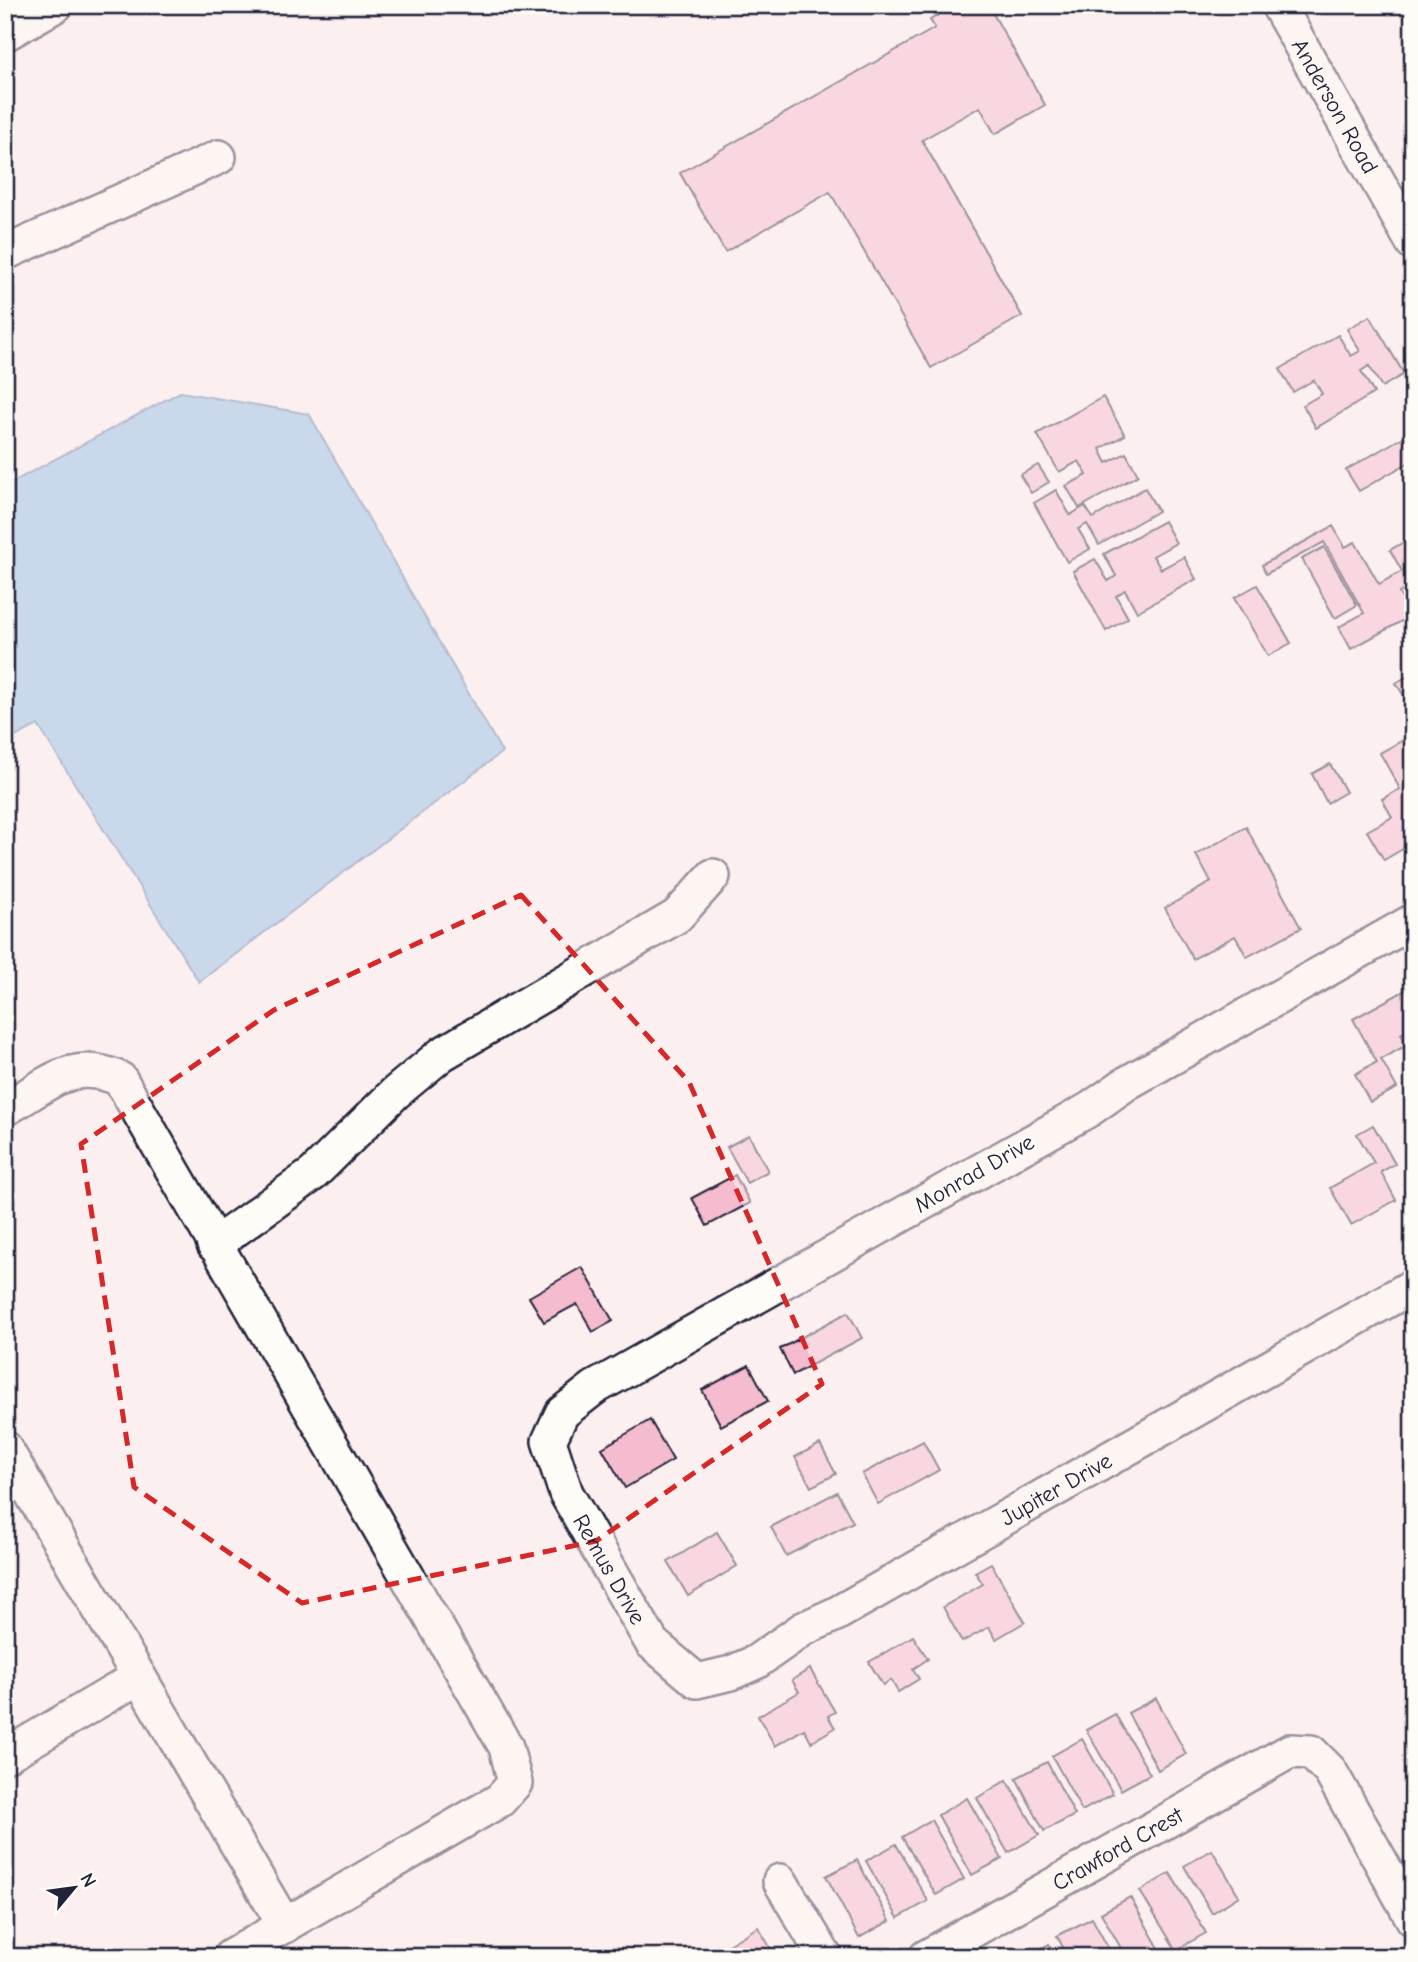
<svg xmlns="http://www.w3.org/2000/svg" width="1418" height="1962" font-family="'Comic Neue',sans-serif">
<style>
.water{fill:#8fbde9;stroke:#637fa3;stroke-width:2}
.building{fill:#f5bbce;stroke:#22223b;stroke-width:2}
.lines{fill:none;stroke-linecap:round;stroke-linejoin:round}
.minor-casing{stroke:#22223b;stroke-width:38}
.minor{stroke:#fdfcf7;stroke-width:33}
.marked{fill:none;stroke:#d62828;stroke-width:5;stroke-dasharray:14 9;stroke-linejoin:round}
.labels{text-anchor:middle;stroke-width:5;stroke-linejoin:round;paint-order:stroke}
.street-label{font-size:23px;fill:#22223b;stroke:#fdfcf7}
</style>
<rect width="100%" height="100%" fill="#fbefef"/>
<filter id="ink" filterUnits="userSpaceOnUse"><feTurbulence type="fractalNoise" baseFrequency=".0143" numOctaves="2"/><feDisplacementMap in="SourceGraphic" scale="14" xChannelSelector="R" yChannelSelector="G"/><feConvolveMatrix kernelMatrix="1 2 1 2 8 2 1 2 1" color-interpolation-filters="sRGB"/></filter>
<g filter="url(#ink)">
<polygon class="water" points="180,392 309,414 502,752 199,982 38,725 5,742 5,486"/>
<g class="building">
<polygon points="955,5 988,5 1045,105 995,134 980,107 922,140 1022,316 931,368 830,192 725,252 680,173 935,28 930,20"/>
<polygon points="1370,316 1404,374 1382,387 1369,366 1361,371 1374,393 1316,428 1303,405 1322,394 1314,380 1293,392 1280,369 1338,335 1351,356 1360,351 1347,329"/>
<polygon points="1103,397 1125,435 1100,449 1107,463 1126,453 1138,475 1079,508 1066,486 1087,475 1079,461 1059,472 1037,434"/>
<polygon points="1405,436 1413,450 1413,460 1359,491 1346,470"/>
<polygon points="1038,465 1049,482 1031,493 1020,475"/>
<polygon points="1145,488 1158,511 1099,545 1087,524 1078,529 1090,549 1067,562 1034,503 1056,490 1070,515 1085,506 1093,518"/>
<polygon points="1164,521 1176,543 1153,556 1161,569 1184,557 1196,579 1137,612 1125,590 1116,596 1128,618 1106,631 1073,571 1095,559 1108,581 1116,576 1104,554"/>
<polygon points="1333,526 1345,547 1355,542 1379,584 1402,571 1390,550 1413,537 1413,589 1411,586 1399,593 1411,616 1351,649 1339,627 1364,613 1324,542 1266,574 1262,565"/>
<polygon points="1324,547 1357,605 1335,618 1302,559"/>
<polygon points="1257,585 1291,643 1268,656 1234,598"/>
<polygon points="1413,673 1413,710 1396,683"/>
<polygon points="1405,739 1413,753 1413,843 1384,860 1367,831 1392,817 1382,799 1400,789 1380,753"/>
<polygon points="1330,764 1346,792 1327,803 1312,774"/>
<polygon points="1246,827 1301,928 1247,957 1235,936 1193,959 1165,908 1211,882 1196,855"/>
<polygon points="1413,986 1413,1028 1401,1034 1407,1045 1381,1059 1397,1088 1370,1102 1355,1074 1377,1062 1353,1019"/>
<polygon points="1373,1125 1395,1164 1381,1172 1396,1200 1351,1225 1330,1188 1374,1163 1357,1134"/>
<polygon points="749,1135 768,1171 747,1183 727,1147"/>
<polygon points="735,1175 750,1203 707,1226 692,1198"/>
<polygon points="582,1267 613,1321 593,1332 577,1304 544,1322 529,1297"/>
<polygon points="848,1312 862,1338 793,1375 780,1349"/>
<polygon points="749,1365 768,1401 721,1426 702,1390"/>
<polygon points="650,1420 673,1460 625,1488 602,1448"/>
<polygon points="923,1441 939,1470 878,1504 862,1474"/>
<polygon points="820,1444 836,1474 811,1487 795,1457"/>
<polygon points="837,1492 853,1522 786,1556 771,1527"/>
<polygon points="717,1532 737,1566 688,1596 668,1562"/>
<polygon points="991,1563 1025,1622 996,1639 989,1627 962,1642 943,1607 983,1584 975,1572"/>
<polygon points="913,1636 928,1659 913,1669 919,1679 898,1692 891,1680 883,1685 869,1662"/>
<polygon points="810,1669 835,1712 828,1716 835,1728 811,1742 804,1729 775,1746 758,1716 799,1692 792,1680"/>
<polygon points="1156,1698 1186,1754 1158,1770 1128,1713"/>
<polygon points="1115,1714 1150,1774 1121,1790 1086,1730"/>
<polygon points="1082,1739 1113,1794 1082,1811 1052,1756"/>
<polygon points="1047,1762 1075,1815 1044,1831 1016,1778"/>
<polygon points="1007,1780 1039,1835 1008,1853 977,1798"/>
<polygon points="967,1798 1002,1859 972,1875 938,1815"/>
<polygon points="931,1820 964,1879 936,1895 902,1837"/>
<polygon points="896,1844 928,1901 898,1918 866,1861"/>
<polygon points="1212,1850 1239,1896 1212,1913 1184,1866"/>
<polygon points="857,1860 890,1921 859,1938 826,1876"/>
<polygon points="1170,1873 1206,1933 1176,1950 1140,1891"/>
<polygon points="1130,1897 1164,1957 1126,1957 1101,1913"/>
<polygon points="1092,1918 1113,1957 1068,1957 1057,1936"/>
<polygon points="758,1927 776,1957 735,1957 728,1945"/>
<polygon points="1049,1944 1056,1957 1025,1957"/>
<polygon points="717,1946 724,1957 699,1957"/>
</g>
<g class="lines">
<defs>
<g id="minor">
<path id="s1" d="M1278 5 1413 243"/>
<polyline points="5,34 56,5"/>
<polyline points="5,253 219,157"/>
<path id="s2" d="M1413 921 1127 1083 1090 1109 594 1388 562 1413 549 1441 566 1493 652 1643 697 1681 731 1673 756 1662 803 1629 836 1614 1413 1286"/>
<path d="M5 1109C48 1085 71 1057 120 1079L506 1747 515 1783 500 1800 230 1957"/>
<polyline points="214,1245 313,1174 395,1093 442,1054 677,916 713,876"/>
<polyline points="5,1448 285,1926"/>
<polyline points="5,1756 139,1677"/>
<polyline points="780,1881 825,1957"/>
<path id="s3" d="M926 1957 1290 1751 1311 1752 1330 1771 1413 1919"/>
</g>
</defs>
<use href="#minor" class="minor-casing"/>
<use href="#minor" class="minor"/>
</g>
</g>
<path d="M0 0H1418V1962H0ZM521 895 689 1082 822 1384 596 1541 302 1603 134 1487 81 1144 274 1010Z" fill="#fbefef" fill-opacity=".55" fill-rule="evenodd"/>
<path class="marked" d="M521 895 689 1082 822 1384 596 1541 302 1603 134 1487 81 1144 274 1010Z"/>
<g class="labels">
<g class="street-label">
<text dy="8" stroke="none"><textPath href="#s1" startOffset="116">Anderson Road</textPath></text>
<text transform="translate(974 1173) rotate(-30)" y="8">Monrad Drive</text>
<text dy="8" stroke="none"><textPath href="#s2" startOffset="1710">Jupiter Drive</textPath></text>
<text dy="8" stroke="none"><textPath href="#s2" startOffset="1157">Remus Drive</textPath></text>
<text dy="8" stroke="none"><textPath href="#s3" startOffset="220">Crawford Crest</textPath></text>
</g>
</g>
<rect width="1418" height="1962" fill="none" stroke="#fdfcf7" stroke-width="28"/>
<rect x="14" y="14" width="1390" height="1934" fill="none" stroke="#22223b" stroke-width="2.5" filter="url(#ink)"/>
<g transform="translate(74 1888) rotate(61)" stroke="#fdfcf7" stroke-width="5" paint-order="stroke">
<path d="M0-5L12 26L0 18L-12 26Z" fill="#22223b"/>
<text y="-10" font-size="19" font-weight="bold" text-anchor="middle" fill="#22223b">N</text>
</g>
</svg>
